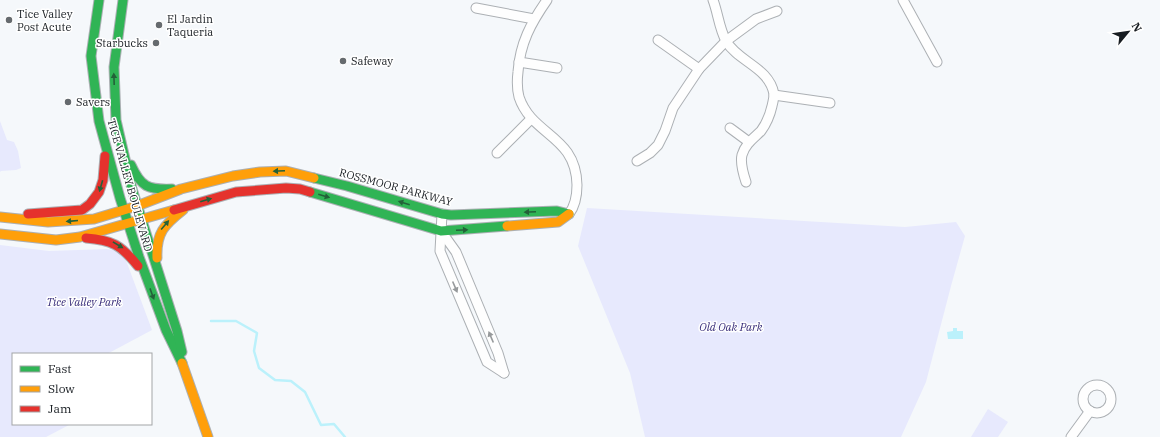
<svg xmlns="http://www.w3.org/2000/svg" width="1160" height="437" font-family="'IBM Plex Serif',serif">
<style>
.green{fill:#e7e9fd}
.water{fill:#bbf1fb}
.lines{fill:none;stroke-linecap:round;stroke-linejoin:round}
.stream{stroke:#bbf1fb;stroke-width:2.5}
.street-casing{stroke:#acb0b4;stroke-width:11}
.fast-casing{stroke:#acb0b4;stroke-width:11}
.slow-casing{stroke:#acb0b4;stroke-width:11}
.jam-casing{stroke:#acb0b4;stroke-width:11}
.street{stroke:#fefefe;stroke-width:9}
.fast{stroke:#30b455;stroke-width:9}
.slow{stroke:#ff9f0a;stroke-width:9}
.jam{stroke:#e5322d;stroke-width:9}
.oneway{fill:#236139}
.oneway2{fill:#96999b}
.poi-dot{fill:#656a6e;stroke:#fff;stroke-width:1.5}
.labels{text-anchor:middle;stroke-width:3;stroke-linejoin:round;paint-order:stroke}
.poi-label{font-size:11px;fill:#181d22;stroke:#fff;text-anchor:start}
.street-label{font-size:11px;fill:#181d22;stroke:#fff}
.park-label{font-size:11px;font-style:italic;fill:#372c79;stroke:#fff}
</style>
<rect width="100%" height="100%" fill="#f5f8fb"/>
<g class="green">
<polygon points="0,121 7,140 14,142 18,151 21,168 16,170 1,171 0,172"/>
<polygon points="587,208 905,227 956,222 965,236 951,286 926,382 901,437 645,437 630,373 578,246"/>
<polygon points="0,245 49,251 107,249 118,251 122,255 127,263 152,330 107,354 13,354 13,424 71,424 46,437 0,437"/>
<polygon points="988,409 1008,422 998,437 971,437"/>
</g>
<polygon class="water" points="953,328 957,328 957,331 963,331 963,339 948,339 947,332 953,331"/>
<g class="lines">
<polyline class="stream" points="211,321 236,321 257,333 254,351 259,368 275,380 291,381 305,392 321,425 334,424 345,437"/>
<defs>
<g id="street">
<path d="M547 0C531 23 520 43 518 72 517 80 517 89 519 97 532 136 576 135 577 185 577 196 575 206 569 214"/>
<path d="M713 0C718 13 719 28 726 41 738 62 769 67 774 94 774 98 773 102 772 106 770 115 766 124 761 131 754 138 745 144 742 155 740 163 743 173 746 182"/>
<polyline points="903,0 937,62"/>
<polyline points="476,8 534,19"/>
<polyline points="658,40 699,69"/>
<polyline points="519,62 557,68"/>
<polyline points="774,95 830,103"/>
<polyline points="730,128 749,142"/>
<polyline points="497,153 531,119"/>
<polyline points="637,161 650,153 658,145 665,131 673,108 699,69 726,41 756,19 777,11"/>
<polyline points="442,214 440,251 487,362 504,373"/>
<polyline points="441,231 456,252 498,353 504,373"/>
<circle cx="1097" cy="399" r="14"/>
<polyline points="1071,437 1090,411"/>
</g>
<g id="fast">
<polyline points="99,0 91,56 99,121 120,198 139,257 166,330 182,363"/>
<polyline points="123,0 114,67 116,120 132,189 177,331 182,352"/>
<path d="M131 165C141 187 148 190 172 189"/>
<polyline points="314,178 347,186 442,214 451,215 557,211 569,214"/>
<polyline points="310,192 441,231 507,226"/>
</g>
<g id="slow">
<polyline points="0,217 48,222 94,219 137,206 181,189 233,176 260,172 286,171 314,178"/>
<polyline points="507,226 558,222 569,214"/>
<polyline points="0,234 56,240 80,237 174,210"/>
<path d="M157 258C156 233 164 225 183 210"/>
<polyline points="182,363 208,437"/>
</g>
<g id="jam">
<polyline points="174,210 236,192 286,188 300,189 310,192"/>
<polyline points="28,214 82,210 90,204 99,192 103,180 105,156"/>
<path d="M86 238C112 240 121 245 138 266"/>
</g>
</defs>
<use href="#street" class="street-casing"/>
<use href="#fast" class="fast-casing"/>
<use href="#slow" class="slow-casing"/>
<use href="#jam" class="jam-casing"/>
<use href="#street" class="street"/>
<use href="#fast" class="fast"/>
<use href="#slow" class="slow"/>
<use href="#jam" class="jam"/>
</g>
<defs><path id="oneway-solid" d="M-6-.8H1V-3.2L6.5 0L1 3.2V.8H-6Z"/></defs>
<g class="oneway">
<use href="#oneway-solid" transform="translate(114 79) rotate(-92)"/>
<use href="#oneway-solid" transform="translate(279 171) rotate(178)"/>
<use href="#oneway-solid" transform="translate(101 186) rotate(106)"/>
<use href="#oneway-solid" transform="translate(324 196) rotate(16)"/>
<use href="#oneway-solid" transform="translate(206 200) rotate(-16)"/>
<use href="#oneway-solid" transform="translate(404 203) rotate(-163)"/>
<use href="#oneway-solid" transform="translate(530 212) rotate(178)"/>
<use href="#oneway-solid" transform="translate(72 221) rotate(175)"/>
<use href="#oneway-solid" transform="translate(165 225) rotate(-50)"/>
<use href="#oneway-solid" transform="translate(462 230) rotate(-3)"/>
<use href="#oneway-solid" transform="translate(118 245) rotate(31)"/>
<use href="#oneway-solid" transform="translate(152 294) rotate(70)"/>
</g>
<g class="oneway2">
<use href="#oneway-solid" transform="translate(455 287) rotate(67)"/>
<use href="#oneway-solid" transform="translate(491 337) rotate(-113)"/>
</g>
<g class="poi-dot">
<circle cx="9" cy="20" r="4"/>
<circle cx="159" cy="25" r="4"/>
<circle cx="156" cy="43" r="4"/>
<circle cx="343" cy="61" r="4"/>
<circle cx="68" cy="102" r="4"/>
</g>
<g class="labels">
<g class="poi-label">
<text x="17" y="18">Tice Valley<tspan x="17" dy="13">Post Acute</tspan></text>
<text x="167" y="23">El Jardin<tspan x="167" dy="13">Taqueria</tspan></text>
<text x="148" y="47" text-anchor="end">Starbucks</text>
<text x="351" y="65">Safeway</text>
<text x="76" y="106">Savers</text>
</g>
<g class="street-label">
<text transform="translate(130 185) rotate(74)" y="4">TICE VALLEY BOULEVARD</text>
<text transform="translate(396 187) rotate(15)" y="4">ROSSMOOR PARKWAY</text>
</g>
<g class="park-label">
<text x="84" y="306">Tice Valley Park</text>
<text x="731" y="331">Old Oak Park</text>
</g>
</g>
<rect x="12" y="353" width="140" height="72" fill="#ffffff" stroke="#a3a5a7"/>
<rect x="20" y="366" width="20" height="6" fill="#30b455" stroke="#a3a5a7"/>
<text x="48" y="373" font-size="12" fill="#181d22">Fast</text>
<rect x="20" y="386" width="20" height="6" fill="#ff9f0a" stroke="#a3a5a7"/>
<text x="48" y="393" font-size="12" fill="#181d22">Slow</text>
<rect x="20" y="406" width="20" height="6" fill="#e5322d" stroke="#a3a5a7"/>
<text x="48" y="413" font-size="12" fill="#181d22">Jam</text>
<g transform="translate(1128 32) rotate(61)" stroke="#ffffff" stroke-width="3" paint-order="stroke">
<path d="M0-3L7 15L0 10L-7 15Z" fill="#181d22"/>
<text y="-6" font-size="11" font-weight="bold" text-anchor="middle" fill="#181d22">N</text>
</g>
</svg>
